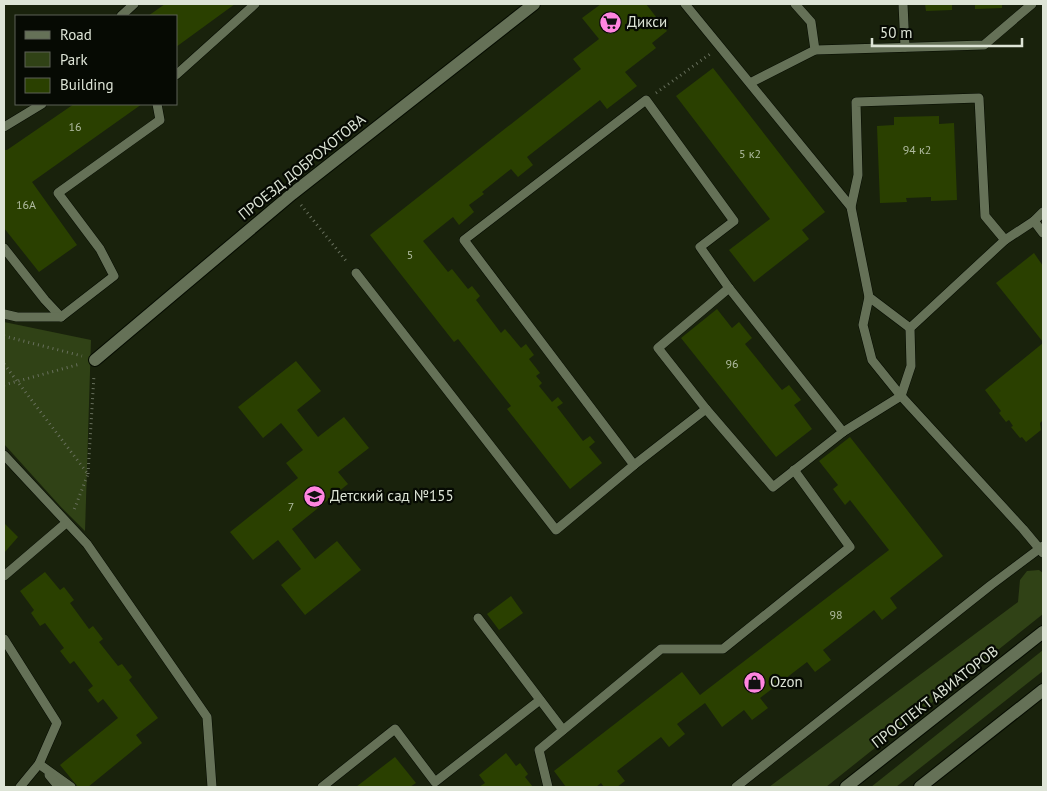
<svg xmlns="http://www.w3.org/2000/svg" width="1047" height="791" font-family="'PT Sans',sans-serif">
<style>
.green{fill:#304216}
.building{fill:#2a4000}
.lines{fill:none;stroke-linecap:round;stroke-linejoin:round}
.lane-casing{stroke:#050b00;stroke-width:10}
.street-casing{stroke:#050b00;stroke-width:14}
.secondary-casing{stroke:#050b00;stroke-width:14}
.path{stroke:#68705d;stroke-width:3;stroke-dasharray:1 4;stroke-linecap:butt}
.lane{stroke:#657157;stroke-width:9}
.street{stroke:#657157;stroke-width:12}
.secondary{stroke:#657157;stroke-width:12}
.labels{text-anchor:middle;stroke-width:4.5;stroke-linejoin:round;paint-order:stroke}
.number-label{font-size:12px;fill:#b0bba0}
.poi-label{font-size:15px;fill:#dde4d6;stroke:#060a03;text-anchor:start}
.street-label{font-size:15px;fill:#dde4d6;stroke:#060a03}
</style>
<rect width="100%" height="100%" fill="#19220c"/>
<g class="green">
<polygon points="4,322 91,340 85,531 61,507 4,444"/>
<polygon points="1039,570 1043,573 1043,614 826,787 769,787 1018,602 1020,580 1027,571"/>
<polygon points="1043,650 1043,671 896,787 871,787"/>
</g>
<g class="building">
<polygon points="165,4 235,4 176,47 176,16 148,16"/>
<polygon points="601,4 646,4 667,31 652,43 656,48 625,72 637,86 607,109 600,100 527,157 533,165 518,177 511,169 482,192 484,194 469,205 474,212 459,225 453,217 423,241 448,272 452,269 468,289 472,286 480,296 476,300 501,333 505,329 521,348 526,344 534,355 529,359 540,373 536,376 542,383 539,386 552,402 558,397 563,403 557,407 583,441 590,436 595,442 589,447 602,463 570,489 507,409 511,406 458,339 454,342 370,235 581,69 573,59 599,39 582,18"/>
<polygon points="925,4 952,4 952,10 926,11"/>
<polygon points="975,4 1002,4 1002,8 975,9"/>
<polygon points="713,68 825,212 802,230 809,239 754,282 729,250 770,219 676,96"/>
<polygon points="74,104 142,104 32,182 77,245 39,272 4,228 4,150 7,150"/>
<polygon points="939,116 939,124 954,123 957,200 931,201 931,197 906,198 907,202 880,203 877,126 894,125 894,117"/>
<polygon points="1034,253 1043,266 1043,342 996,283"/>
<polygon points="717,309 732,328 739,322 752,338 745,344 782,390 789,385 801,400 794,405 812,429 776,457 681,338"/>
<polygon points="1043,343 1043,420 1040,423 1041,430 1026,442 1022,437 1020,438 1011,427 1013,426 1009,420 1006,422 999,413 1001,411 985,390"/>
<polygon points="296,361 321,391 297,410 318,437 344,417 369,448 338,472 348,484 292,529 315,559 337,541 361,570 305,615 281,585 301,569 278,540 253,560 230,532 298,478 286,463 303,450 281,423 263,438 238,407"/>
<polygon points="850,437 943,556 890,598 897,608 882,620 874,610 823,650 831,660 815,672 807,662 760,698 768,708 752,720 744,710 722,727 705,703 677,724 685,734 669,747 661,737 617,771 625,781 617,787 604,787 601,783 596,787 566,787 554,771 682,672 700,695 889,550 850,500 845,505 833,489 838,485 819,461"/>
<polygon points="4,523 18,537 4,553"/>
<polygon points="45,572 60,590 64,587 74,600 70,603 89,629 93,626 103,639 99,642 118,666 122,664 132,677 129,680 158,718 136,735 142,743 88,787 78,787 60,765 118,718 103,699 98,703 88,690 93,686 74,661 70,664 60,651 64,648 45,623 40,626 31,613 34,610 20,591"/>
<polygon points="511,596 523,613 499,630 487,614"/>
<polygon points="506,753 516,766 520,763 528,774 525,777 533,787 479,787 485,783 479,775"/>
<polygon points="395,757 416,783 410,787 356,787"/>
</g>
<g class="lines">
<defs>
<g id="lane">
<polyline points="685,4 851,207 869,297 910,328"/>
<polyline points="795,4 811,22 815,50"/>
<polyline points="903,4 905,47"/>
<polyline points="121,16 134,4"/>
<polyline points="176,75 255,4"/>
<polyline points="750,83 815,50 984,45 1032,4"/>
<polyline points="4,127 42,104"/>
<polyline points="851,207 858,175 856,102 979,98 985,216 1005,240"/>
<polyline points="1034,221 1043,212"/>
<polyline points="4,248 45,300 61,317"/>
<polyline points="356,273 556,530 634,465 706,409 773,487 843,432 901,396 1023,529 1043,553"/>
<polyline points="869,297 863,325 872,360 901,396"/>
<polyline points="4,314 17,317 61,317 114,276 100,249 58,193 160,120 157,104"/>
<polyline points="901,396 911,366 910,328 1005,240 1034,221 1043,233"/>
<polyline points="706,409 658,348 729,288"/>
<polyline points="4,455 87,544 207,717 212,787"/>
<polyline points="634,465 464,240 646,100 734,221 700,247 729,288 843,432"/>
<polyline points="4,576 66,523"/>
<polyline points="478,618 563,730"/>
<polyline points="4,639 57,723 39,764 20,787"/>
<polyline points="39,764 71,787"/>
<polyline points="49,775 59,787"/>
<polyline points="322,787 395,729 435,782 540,700"/>
<polyline points="548,787 539,750 661,649 723,649 850,547 794,470"/>
<polyline points="736,787 991,585 1043,546"/>
</g>
<polyline id="street" points="95,360 292,194 534,4"/>
<g id="secondary">
<polyline points="846,787 1043,632"/>
<polyline points="920,787 1043,690"/>
</g>
</defs>
<use href="#lane" class="lane-casing"/>
<use href="#street" class="street-casing"/>
<use href="#secondary" class="secondary-casing"/>
<g class="path">
<polyline points="656,93 710,54"/>
<polyline points="301,205 347,262"/>
<polyline points="4,336 82,356"/>
<polyline points="4,364 88,474 74,510"/>
<polyline points="4,385 80,364"/>
<polyline points="88,474 94,375"/>
</g>
<use href="#lane" class="lane"/>
<use href="#street" class="street"/>
<use href="#secondary" class="secondary"/>
</g>
<defs>
<symbol id="supermarket-disc" viewBox="-11 -11 22 22"><circle r="9.5" fill="#ff85df" stroke="#060a03"/><path d="M-6-5.5h2.5l.6 2H6L4.5 2H-2.5L-4.4-4H-6ZM-1.5 3.2a1.3 1.3 0 1 0 .1 0ZM3 3.2a1.3 1.3 0 1 0 .1 0Z" fill="#111"/></symbol>
<symbol id="school-disc" viewBox="-11 -11 22 22"><circle r="9.5" fill="#ff85df" stroke="#060a03"/><path d="M0-5L7-2L0 1L-7-2ZM-4 1L0 2.5L4 1V4Q0 6-4 4Z" fill="#111"/></symbol>
<symbol id="shop-disc" viewBox="-11 -11 22 22"><circle r="9.5" fill="#ff85df" stroke="#060a03"/><path d="M-5-2.5h2.3a2.7 3.5 0 0 1 5.4 0H5L5.5 6h-11ZM-1.5-2.5h3a1.5 2.3 0 0 0-3 0Z" fill="#111"/></symbol>
</defs>
<g fill-rule="evenodd">
<use href="#supermarket-disc" x="598" y="10" width="25" height="25"/>
<use href="#school-disc" x="302" y="484" width="25" height="25"/>
<use href="#shop-disc" x="742" y="670" width="25" height="25"/>
</g>
<g class="labels">
<g class="number-label">
<text x="75" y="131">16</text>
<text x="917" y="154">94 к2</text>
<text x="750" y="158">5 к2</text>
<text x="26" y="209">16А</text>
<text x="410" y="259">5</text>
<text x="732" y="368">96</text>
<text x="291" y="511">7</text>
<text x="836" y="619">98</text>
</g>
<g class="poi-label">
<text x="627" y="27">Дикси</text>
<text x="330" y="501">Детский сад №155</text>
<text x="770" y="687">Ozon</text>
</g>
<g class="street-label">
<text transform="translate(302 167) rotate(-39)" y="5">ПРОЕЗД ДОБРОХОТОВА</text>
<text transform="translate(935 697) rotate(-38)" y="5">ПРОСПЕКТ АВИАТОРОВ</text>
</g>
</g>
<rect width="1047" height="791" fill="none" stroke="#dde4d6" stroke-width="10"/>
<rect x="15" y="15" width="162" height="90" fill="#060a03" stroke="#5c6157"/>
<rect x="25" y="31" width="25" height="8" fill="#657157" stroke="#5c6157"/>
<text x="60" y="40" font-size="15" fill="#dde4d6">Road</text>
<rect x="25" y="52" width="25" height="15" fill="#304216" stroke="#5c6157"/>
<text x="60" y="65" font-size="15" fill="#dde4d6">Park</text>
<rect x="25" y="78" width="25" height="15" fill="#2a4000" stroke="#5c6157"/>
<text x="60" y="90" font-size="15" fill="#dde4d6">Building</text>
<path d="M872 38v8h150v-8" fill="none" stroke="#dde4d6" stroke-width="2.5"/>
<text x="880" y="38" font-size="15" fill="#dde4d6" stroke="#060a03" stroke-width="4" paint-order="stroke">50 m</text>
</svg>
